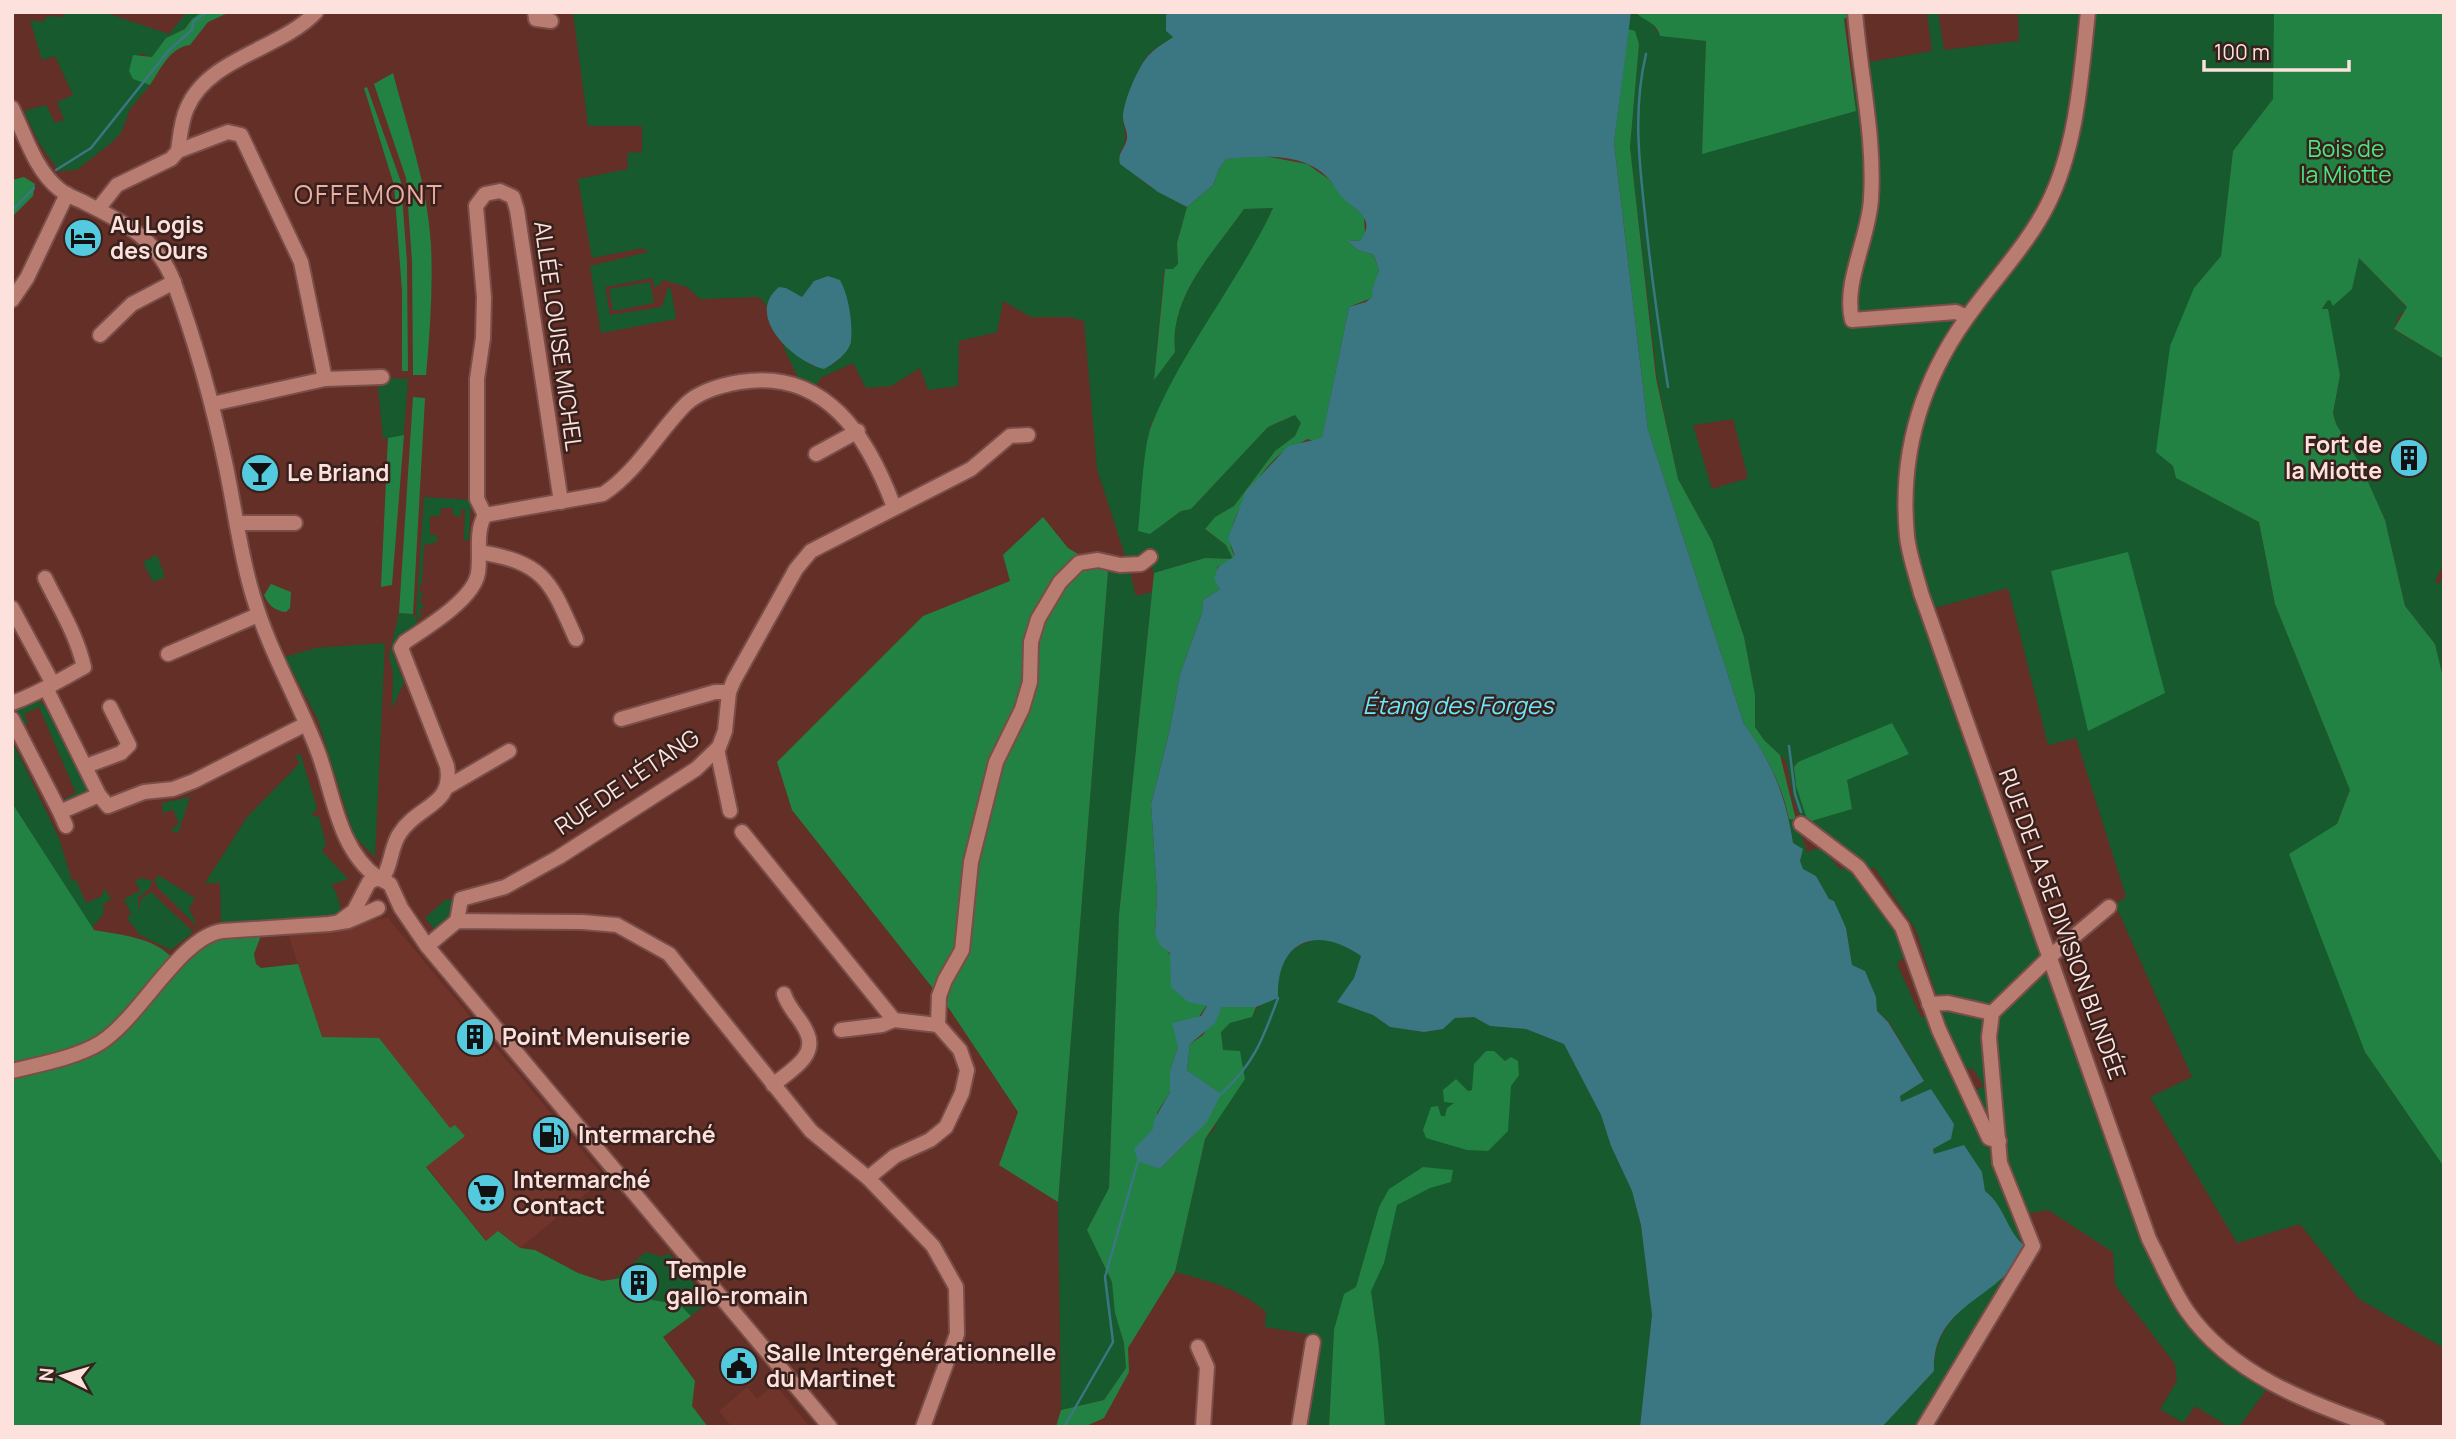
<svg xmlns="http://www.w3.org/2000/svg" width="2456" height="1439" font-family="Manrope,sans-serif">
<style>
.built{fill:#71342b}
.green{fill:#165a2d;fill-rule:evenodd}
.forest{fill:#228243}
.water{fill:#3a7782}
.lines{fill:none;stroke-linecap:round;stroke-linejoin:round}
.stream{stroke:#3a7782;stroke-width:2.5}
.minor-casing{stroke:#794d48;stroke-width:18}
.minor{stroke:#b87c71;stroke-width:14}
.labels{text-anchor:middle;stroke-width:5;stroke-linejoin:round;paint-order:stroke}
.park-label{font-size:23px;fill:#4ce67f;stroke:#38201c}
.poi-label{font-size:23px;font-weight:bold;fill:#fce1dc;stroke:#38201c;text-anchor:start}
.street-label{font-size:23px;fill:#fce1dc;stroke:#38201c}
.water-label{font-size:24px;font-style:italic;fill:#69e8fe;stroke:#38201c}
.quarter-label{font-size:26px;letter-spacing:2px;fill:#edada1;stroke:#38201c}
</style>
<rect width="100%" height="100%" fill="#632f27"/>
<g class="built">
<polygon points="388,918 605,1178 520,1248 499,1231 487,1241 322,1037 287,931"/>
<polygon points="775,1384 810,1427 732,1427 719,1411 747,1387 757,1399"/>
</g>
<g class="green">
<polygon points="65,12 103,12 169,34 187,12 202,12 192,19 185,29 166,38 152,57 140,53 141,80 150,85 130,109 121,133 111,143 77,170 59,171 39,143 24,111 46,105 55,123 64,120 57,102 73,95 55,56 42,60 30,20 43,22 47,16 63,17"/>
<path d="M573 12H1170L1165 20 1174 37C1166 42 1158 46 1151 52 1140 62 1123 102 1123 118 1123 133 1130 139 1119 153 1129 178 1163 195 1187 207L1177 243 1178 264 1173 269 1164 270 1154 379 1175 352C1169 296 1214 252 1244 209L1273 208 1256 244 1186 358 1150 426V534L1181 511 1191 509 1268 427 1296 415 1302 423 1295 436 1275 451 1234 506 1215 517 1205 530 1226 545 1234 559 1205 558 1154 573 1150 563 1126 559 1097 469 1084 321 1069 317H1031L1003 301 997 332 959 341 958 386 928 390 920 368 891 386 866 388 853 363 822 377 815 386 799 380 782 344 812 366 834 364 850 345V328L828 276 814 281 802 297 779 287 771 295 769 308 759 297 700 299 687 287 664 280 655 288 652 278 605 287 610 315 662 307 668 287 671 289 676 319 601 333 590 266 648 252 643 248 592 258 578 179 628 169 627 153 642 152V126H588Z"/>
<path d="M1631 12 1651 21 1660 36 1706 41 1702 153 1856 111 1852 65 1932 51 1927 12H1938L1944 50 2019 41 2018 12H2279L2273 99 2233 151 2221 256 2194 288 2173 467 2176 478 2259 522 2275 604 2350 790 2337 824 2365 1052 2444 1167V1348L2359 1299 2300 1224 2237 1243 2150 1097 2192 1077 2115 904 2126 897 2076 738 2048 745 2008 588 1923 611 1961 734 2179 1301 2219 1359 2266 1390 2239 1427H2229L2195 1406 2183 1423 2160 1409 2177 1381 2175 1364 2115 1285 2113 1252 2048 1210 2029 1213 2018 1197 1971 1093 1984 1086 1973 1069 1959 1068 1916 930 1874 867 1867 871 1803 824 1794 800 1786 761 1764 740 1755 727V695L1744 637 1712 541 1678 479 1657 378 1630 147 1639 44 1628 29ZM1733 419 1748 478 1712 489 1693 425ZM1908 754 1846 780 1796 786 1794 766 1798 762Z"/>
<polygon points="2358,257 2407,308 2398,317 2394,330 2444,359 2444,564 2435,581 2438,584 2444,578 2444,681 2435,644 2405,606 2385,520 2361,466 2336,424 2333,413 2340,375 2322,310 2327,301 2330,299 2333,305"/>
<polygon points="650,282 654,303 613,311 609,289"/>
<polygon points="385,378 408,379 404,435 383,439 378,386 383,386"/>
<polygon points="424,497 471,500 469,539 464,541 465,509 461,509 461,516 453,516 453,508 441,508 440,516 430,516 430,535 437,535 437,542 424,545 422,582 419,588 423,597 419,600 424,607 419,610 422,617 419,619 416,614"/>
<polygon points="157,555 165,577 153,582 143,562"/>
<polygon points="1129,568 1136,596 1152,592 1119,915 1109,1188 1087,1230 1112,1282 1116,1313 1124,1343 1126,1368 1104,1400 1061,1410 1058,1202 1108,572"/>
<polygon points="399,613 413,614 418,622 396,644 393,654 404,682 392,709 393,674 389,656"/>
<polygon points="385,643 375,857 354,836 318,720 285,657 315,648"/>
<polygon points="36,697 45,707 50,706 92,790 63,805 61,801 76,793 39,707 24,714 28,723 24,725 20,717 12,714 12,708"/>
<polygon points="12,740 59,838 72,881 76,880 86,903 102,896 104,888 111,899 103,905 104,913 92,928 12,803"/>
<polygon points="300,753 317,808 312,815 319,817 326,844 322,851 348,879 331,885 336,892 342,913 295,920 221,923 220,883 205,883 247,817 299,764 296,756"/>
<polygon points="190,797 178,833 170,830 179,824 173,809 163,813 162,803"/>
<path d="M1789 819 1796 820 1807 852 1821 847 1840 869 1851 868 1898 933 1906 955 1897 964 1921 1017H1927L1988 1144 1994 1147 2027 1249C2023 1241 2017 1240 2012 1233 2002 1217 2001 1203 1984 1191L1982 1172 1941 1154H1934L1931 1090 1901 1103 1900 1096 1924 1081 1889 1022 1877 1011 1876 997 1865 971 1852 965 1846 928 1816 876 1803 869 1793 844Z"/>
<polygon points="158,875 195,898 189,909 198,927 158,888 155,881"/>
<polygon points="142,878 152,881 149,889 138,898 138,911 141,899 151,892 193,932 171,950 140,935 127,918 131,914 124,899 140,891 135,880"/>
<polygon points="455,899 450,921 434,929 425,918 445,900"/>
<path d="M1322 939 1339 942 1361 956 1354 978 1338 1002 1373 1015 1390 1027 1424 1032 1443 1029 1455 1018 1474 1017 1490 1026 1526 1029 1564 1044 1601 1115 1611 1146 1632 1191 1641 1225 1652 1315 1640 1427H1361L1334 1330 1329 1427H1306L1315 1376 1318 1336 1265 1327 1266 1312C1239 1288 1209 1281 1175 1272L1205 1139 1215 1128 1223 1050 1221 1032 1230 1023 1252 1017C1258 1003 1265 1003 1277 998 1277 965 1287 943 1322 939Z"/>
<polygon points="646,1252 663,1257 669,1253 709,1302 691,1316 679,1305 637,1297 622,1278 614,1279"/>
<path d="M2008 1274 1941 1406 1945 1409 1935 1427H1882L1934 1371C1933 1322 1972 1301 2008 1274Z"/>
</g>
<g class="forest">
<path d="M202 12H230L208 22 190 45C170 47 160 70 150 85L133 79 129 71 133 55 152 57 166 38 185 29 192 19Z"/>
<path d="M1635 12H1852V15L1844 19 1856 111 1702 154 1706 41 1660 36C1656 21 1645 22 1635 12Z"/>
<polygon points="2274,12 2444,12 2444,359 2394,329 2407,307 2359,258 2352,289 2333,306 2330,300 2327,301 2322,309 2328,309 2340,375 2333,413 2336,424 2361,466 2385,520 2405,606 2435,644 2444,681 2444,1167 2365,1052 2289,854 2337,824 2350,790 2275,604 2259,522 2176,478 2173,466 2156,452 2170,346 2194,288 2221,256 2233,151 2273,99"/>
<path d="M1628 29 1635 31 1639 44 1630 147 1656 378 1678 479 1712 541 1744 637 1755 695V727L1764 740 1780 755 1796 820 1789 819C1782 784 1765 753 1744 724L1648 429 1614 143Z"/>
<path d="M393 73C408 130 428 187 431 246 433 289 430 332 426 375H413L412 261 406 178 374 84Z"/>
<polygon points="367,87 401,182 407,262 408,371 402,371 402,291 394,185 364,88"/>
<path d="M1259 155 1307 164 1330 180 1347 201 1364 216 1365 234 1360 241 1348 240 1358 250 1374 255 1379 271 1374 297 1349 307 1322 439 1316 442 1308 439C1299 444 1287 448 1279 455 1260 472 1216 531 1235 556L1234 559 1217 567 1220 589 1203 600 1202 613 1180 674 1169 733 1151 804 1157 894 1155 934 1207 1005 1178 1047 1170 1070V1092L1157 1113 1160 1169 1194 1135 1220 1094 1187 1070 1190 1044 1203 1035 1222 1007H1256L1252 1017 1230 1023 1221 1032 1223 1050 1240 1051 1245 1079 1205 1139 1175 1272 1128 1348 1129 1372 1104 1418 1084 1427H1056L1061 1410 1104 1400 1126 1368 1124 1343 1115 1313 1112 1282 1087 1230 1109 1188 1119 915 1154 573 1205 558 1233 559 1226 545 1205 529 1215 517 1234 506 1275 451 1295 436 1301 423 1295 415 1268 427 1191 509 1181 511 1150 534 1138 531C1141 505 1143 445 1152 424 1183 348 1238 283 1273 208L1244 209C1214 252 1169 296 1175 352L1154 380 1165 269H1173L1178 264 1177 243 1187 207 1213 185 1219 169 1226 159Z"/>
<polygon points="24,177 35,184 33,196 12,217 12,180"/>
<polygon points="413,397 425,398 413,614 399,613"/>
<polygon points="404,435 392,585 381,587 388,438"/>
<polygon points="1043,517 1068,548 1108,572 1058,1202 999,1165 1018,1112 950,1010 792,810 777,762 923,616 1010,581 1003,555"/>
<polygon points="2128,552 2165,693 2088,731 2051,571"/>
<path d="M271 584 291 592 290 608 286 612C275 611 268 605 264 595Z"/>
<polygon points="1892,723 1909,754 1847,780 1852,809 1808,822 1796,786 1794,767 1798,762"/>
<path d="M12 803 94 930C120 935 155 937 173 959L168 980 209 938 262 933 254 954 256 964 261 968 298 964 322 1037 379 1038 450 1128 455 1125 465 1136 426 1167 486 1241 498 1231 520 1248 535 1250 578 1273 602 1281 622 1278 637 1297 680 1305 691 1316 663 1337 695 1381 692 1406 708 1427H12Z"/>
<polygon points="1486,1051 1494,1051 1505,1061 1511,1057 1518,1061 1519,1075 1511,1086 1508,1131 1488,1151 1467,1150 1426,1138 1423,1130 1431,1107 1438,1106 1441,1116 1445,1116 1447,1108 1454,1103 1444,1102 1443,1090 1456,1079 1468,1091 1472,1090 1474,1064"/>
<polygon points="1423,1167 1453,1170 1451,1182 1430,1188 1397,1205 1384,1263 1371,1291 1379,1348 1385,1427 1329,1427 1334,1330 1344,1294 1356,1287 1379,1207 1389,1189"/>
</g>
<g class="water">
<path d="M1170 12H1631L1614 143 1648 429 1744 724C1772 762 1786 796 1793 843L1803 849 1800 861 1803 869 1816 876 1829 899 1834 901 1846 928 1852 965 1865 971 1876 997 1877 1011 1888 1022 1924 1081 1900 1096 1901 1102 1931 1089 1954 1124 1951 1139 1933 1149 1934 1154 1964 1145 1982 1172 1985 1191C2005 1206 2006 1231 2025 1246 2004 1300 1932 1301 1934 1371L1882 1427H1640L1652 1315 1641 1225 1632 1191 1611 1146 1601 1115 1564 1044 1526 1029 1490 1026 1474 1017 1455 1018 1443 1029 1424 1032 1390 1027 1373 1015 1337 1002 1354 978 1361 956C1316 924 1276 941 1278 998L1256 1007H1222L1215 1023 1190 1044 1187 1070 1221 1094 1207 1122 1160 1169 1138 1161 1134 1149 1153 1129 1154 1120 1170 1092V1070L1178 1047 1172 1023 1201 1016 1207 1006 1188 1002 1171 987 1170 953 1160 945 1155 934 1157 894 1151 804 1169 733 1180 674 1202 613 1203 600 1220 589 1214 579 1218 567 1235 556 1228 538 1246 491 1279 456 1288 446 1322 438 1349 307 1366 302 1373 296 1372 290 1379 271 1374 255 1358 250 1347 240 1360 241C1377 218 1356 211 1343 198 1338 194 1335 186 1330 180 1304 151 1261 156 1226 159L1219 169 1213 185 1187 207 1158 192 1120 164C1117 153 1125 149 1127 139 1128 131 1123 125 1123 117 1123 102 1139 63 1151 53 1157 47 1166 42 1173 37L1166 31V15Z"/>
<path d="M828 276 840 280C849 296 853 325 851 341 850 352 834 364 824 369 795 363 743 316 779 287L786 288 802 297 814 281Z"/>
</g>
<g class="lines">
<g class="stream">
<path d="M1646 54C1633 108 1639 161 1645 215 1651 273 1659 330 1668 387"/>
<polyline points="56,170 91,148 169,50 192,30 193,22 207,12"/>
<polyline points="12,211 34,188"/>
<polyline points="1789,746 1795,794 1801,812"/>
<path d="M1221 1094C1254 1064 1263 1039 1278 998"/>
<polyline points="1064,1427 1113,1342 1105,1277 1138,1161"/>
</g>
<defs>
<g id="minor">
<polyline points="535,12 536,19 551,21"/>
<path d="M1855 12C1860 74 1875 137 1871 199 1869 238 1843 282 1852 320L1956 312 1967 317"/>
<path d="M2088 12C2081 76 2077 146 2048 204 2029 242 1999 274 1974 308 1923 375 1899 452 1907 536 1909 555 1916 574 1921 593L2149 1239C2161 1262 2172 1289 2187 1311 2231 1374 2308 1403 2378 1427"/>
<path d="M12 108C25 135 35 170 59 189 67 196 78 199 87 204 126 223 159 241 174 283 196 343 213 405 226 467 235 510 240 554 253 596 269 651 298 699 318 752 334 795 338 849 378 878"/>
<path d="M178 151C180 137 181 121 187 108 209 57 280 50 316 12"/>
<polyline points="98,209 117,185 171,159 178,151 228,132 241,135 301,262 325,379"/>
<polyline points="12,300 27,278 67,194"/>
<polyline points="100,335 132,304 174,282"/>
<polyline points="212,404 325,379 382,377"/>
<polyline points="816,454 858,431"/>
<polyline points="485,515 477,499 477,379 483,338 484,297 476,206 485,194 500,191 513,197 517,210 561,502"/>
<path d="M485 515 603 494C638 471 657 433 686 404 700 391 722 385 740 382 826 368 868 437 894 507"/>
<polyline points="238,523 295,523"/>
<path d="M479 552C546 563 550 581 576 639"/>
<polyline points="12,608 53,684"/>
<polyline points="168,654 258,615"/>
<polyline points="47,690 99,795 108,806 144,792 173,789 194,781 306,724"/>
<path d="M12 703C41 692 58 681 84 667 76 633 60 609 45 578"/>
<polyline points="12,719 60,812 99,795"/>
<polyline points="621,719 715,692 729,692"/>
<polyline points="717,749 730,811"/>
<polyline points="86,766 121,753 129,745 110,707"/>
<polyline points="449,786 509,751"/>
<polyline points="60,812 66,826"/>
<polyline points="1801,824 1858,867 1902,927 1939,1030 1989,1138 1999,1141"/>
<polyline points="742,832 894,1020 938,1025"/>
<path d="M382 879C392 866 390 847 400 833 418 805 454 806 447 766L401 648 405 642C426 628 474 599 478 573 481 553 475 532 485 515"/>
<polyline points="457,921 461,899 505,887 559,857 696,769 719,747 725,731 729,692 734,680 796,569 811,551 971,469 1010,436 1028,435"/>
<polyline points="339,922 354,911 369,882 378,878 390,884 401,908 427,946 830,1427"/>
<polyline points="427,946 457,921 582,922 617,925 669,954 811,1131 868,1178 933,1246 956,1287 957,1334 923,1427"/>
<polyline points="1929,1004 1948,1003 1992,1013"/>
<polyline points="841,1030 882,1025 894,1020"/>
<path d="M12 1071C40 1064 75 1058 100 1043 140 1018 180 937 222 931L329 924 348 921 378 908"/>
<path d="M773 1085C788 1072 818 1057 807 1033 801 1018 789 1010 784 994"/>
<polyline points="868,1178 895,1156 930,1140 946,1127 962,1093 967,1070 960,1050 938,1025 939,996 945,980 962,950 971,862 996,762 1022,709 1030,682 1031,642 1038,619 1060,582 1079,563 1098,560 1120,565 1141,564 1150,557"/>
<polyline points="1198,1347 1207,1367 1203,1427"/>
<polyline points="1299,1427 1313,1342"/>
<polyline points="1924,1427 2033,1246 2000,1163 1989,1037 1992,1013 2053,954 2109,907"/>
</g>
</defs>
<use href="#minor" class="minor-casing"/>
<use href="#minor" class="minor"/>
</g>
<defs>
<symbol id="hotel-disc" viewBox="-11 -11 22 22"><circle r="9.5" fill="#54cade" stroke="#38201c"/><path d="M-6-4.5h1.5V1H6V5H4.5V3h-9V5H-6ZM-4 0a1.8 1.8 0 1 1 3.6 0ZM.5 0V-2.5h3Q6-2.5 6 0Z" fill="#111"/></symbol>
<symbol id="building-disc" viewBox="-11 -11 22 22"><circle r="9.5" fill="#54cade" stroke="#38201c"/><path d="M-4-6H4V6H1V3H-1V6H-4ZM-2.5-4.3h1.7v1.8h-1.7ZM.8-4.3h1.7v1.8H.8ZM-2.5-1h1.7V.8h-1.7ZM.8-1h1.7V.8H.8Z" fill="#111"/></symbol>
<symbol id="bar-disc" viewBox="-11 -11 22 22"><circle r="9.5" fill="#54cade" stroke="#38201c"/><path d="M-6-5H6L.8 .8V4.5H3.5V6h-7V4.5H-.8V.8Z" fill="#111"/></symbol>
<symbol id="fuel-disc" viewBox="-11 -11 22 22"><circle r="9.5" fill="#54cade" stroke="#38201c"/><path d="M-5.5-6h7V0h2V4h1.3V-2.5L3-4.5l.8-.8L6-3V5H2.5V1h-1V6h-7ZM-4.2-4.7v3.2H.2V-4.7Z" fill="#111"/></symbol>
<symbol id="supermarket-disc" viewBox="-11 -11 22 22"><circle r="9.5" fill="#54cade" stroke="#38201c"/><path d="M-6-5.5h2.5l.6 2H6L4.5 2H-2.5L-4.4-4H-6ZM-1.5 3.2a1.3 1.3 0 1 0 .1 0ZM3 3.2a1.3 1.3 0 1 0 .1 0Z" fill="#111"/></symbol>
<symbol id="civic-disc" viewBox="-11 -11 22 22"><circle r="9.5" fill="#54cade" stroke="#38201c"/><path d="M-.6-6.5H3V-4.5H.6V-3L4-1V1h2V6H-6V1h2V-1L-.6-3ZM-1.2 2.5V6h2.4V2.5Z" fill="#111"/></symbol>
</defs>
<g fill-rule="evenodd">
<use href="#hotel-disc" x="61" y="216" width="44" height="44"/>
<use href="#building-disc" x="2387" y="436" width="44" height="44"/>
<use href="#bar-disc" x="238" y="451" width="44" height="44"/>
<use href="#building-disc" x="453" y="1015" width="44" height="44"/>
<use href="#fuel-disc" x="529" y="1113" width="44" height="44"/>
<use href="#supermarket-disc" x="464" y="1171" width="44" height="44"/>
<use href="#building-disc" x="617" y="1261" width="44" height="44"/>
<use href="#civic-disc" x="717" y="1344" width="44" height="44"/>
</g>
<g class="labels">
<g class="park-label">
<text x="2346" y="157">Bois de<tspan x="2346" dy="26">la Miotte</tspan></text>
</g>
<g class="poi-label">
<text x="110" y="233">Au Logis<tspan x="110" dy="26">des Ours</tspan></text>
<text x="2382" y="453" text-anchor="end">Fort de<tspan x="2382" dy="26">la Miotte</tspan></text>
<text x="287" y="481">Le Briand</text>
<text x="502" y="1045">Point Menuiserie</text>
<text x="578" y="1143">Intermarché</text>
<text x="513" y="1188">Intermarché<tspan x="513" dy="26">Contact</tspan></text>
<text x="666" y="1278">Temple<tspan x="666" dy="26">gallo-romain</tspan></text>
<text x="766" y="1361">Salle Intergénérationnelle<tspan x="766" dy="26">du Martinet</tspan></text>
</g>
<g class="street-label">
<text transform="translate(558 336) rotate(82)" y="8">ALLÉE LOUISE MICHEL</text>
<text transform="translate(627 782) rotate(-34)" y="8">RUE DE L'ÉTANG</text>
<text transform="translate(2062 924) rotate(70)" y="8">RUE DE LA 5E DIVISION BLINDÉE</text>
</g>
<g class="water-label">
<text x="1458" y="714">Étang des Forges</text>
</g>
<g class="quarter-label">
<text x="369" y="204">OFFEMONT</text>
</g>
</g>
<rect width="2456" height="1439" fill="none" stroke="#fce1dc" stroke-width="28"/>
<g transform="translate(63 1376) rotate(275)" stroke="#38201c" stroke-width="5" paint-order="stroke">
<path d="M0-5L12 26L0 18L-12 26Z" fill="#fce1dc"/>
<text y="-10" font-size="19" font-weight="bold" text-anchor="middle" fill="#fce1dc">N</text>
</g>
<path d="M2204 60v10h145v-10" fill="none" stroke="#fce1dc" stroke-width="3.5"/>
<text x="2214" y="60" font-size="21" fill="#fce1dc" stroke="#38201c" stroke-width="5" paint-order="stroke">100 m</text>
</svg>
